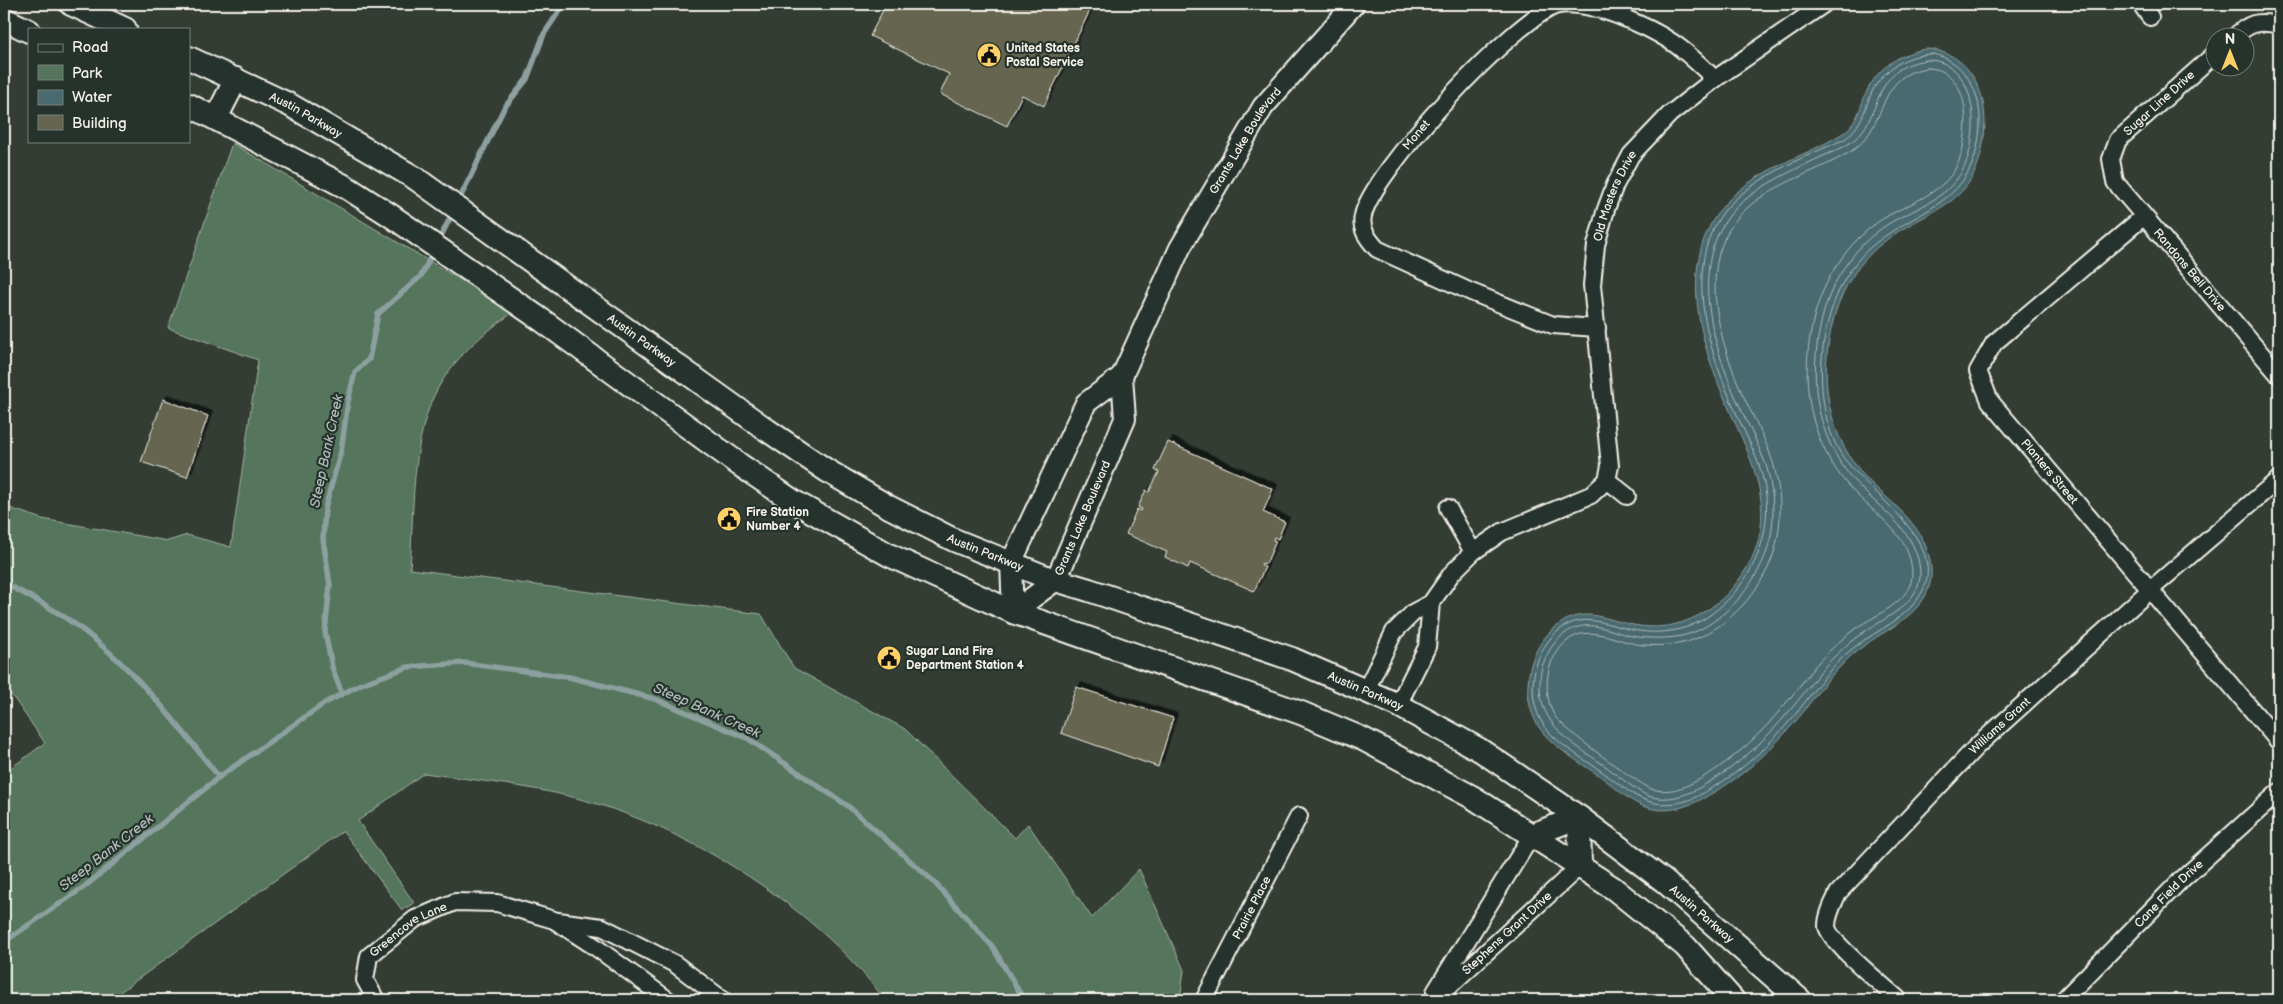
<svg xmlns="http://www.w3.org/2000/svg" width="2283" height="1004" font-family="'Balsamiq Sans',sans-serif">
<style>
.green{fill:#55745d;stroke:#a4b2a2}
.water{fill:#496a70;stroke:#8da0a0}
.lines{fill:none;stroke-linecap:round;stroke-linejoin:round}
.shore{stroke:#b0bbb8;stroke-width:1}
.stream{stroke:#8da0a0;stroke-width:5.5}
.building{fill:#666550;stroke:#f4f1e8;filter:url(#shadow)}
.minor-casing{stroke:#f4f1e8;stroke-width:20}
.tertiary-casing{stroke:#f4f1e8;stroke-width:24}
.secondary-casing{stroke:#f4f1e8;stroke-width:26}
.minor{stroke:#26332d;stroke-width:16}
.tertiary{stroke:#26332d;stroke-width:20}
.secondary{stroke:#26332d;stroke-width:22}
.labels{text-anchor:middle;stroke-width:4.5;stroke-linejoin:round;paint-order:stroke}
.poi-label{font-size:12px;font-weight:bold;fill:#f4f1e8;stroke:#26332d;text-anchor:start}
.street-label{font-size:12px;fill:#f4f1e8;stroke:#26332d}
.water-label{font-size:14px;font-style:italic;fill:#b0bbb8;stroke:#26332d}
</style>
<defs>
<filter id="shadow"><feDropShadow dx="4.5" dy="-4.5" stdDeviation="0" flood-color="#0009"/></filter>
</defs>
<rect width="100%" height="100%" fill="#333d34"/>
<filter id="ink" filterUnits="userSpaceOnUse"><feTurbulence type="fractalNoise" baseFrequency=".02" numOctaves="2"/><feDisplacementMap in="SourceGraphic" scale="10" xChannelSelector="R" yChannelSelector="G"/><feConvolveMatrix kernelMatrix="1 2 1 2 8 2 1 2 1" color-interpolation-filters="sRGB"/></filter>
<g filter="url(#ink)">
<path class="green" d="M232 143 514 312C484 332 457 355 439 386 410 437 414 513 410 569L761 614 794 668 905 729 1015 838 1028 824 1092 918 1139 869 1184 970 1180 1000H885C811 902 675 818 555 793 512 784 467 779 424 773L358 821 414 903 402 910 343 831 109 1000H4V773L45 743 13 697 4 688V506L42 519 168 541 187 535 231 547 258 360 168 328Z"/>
<path class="water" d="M1926 49C1949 50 1967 63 1977 84 1985 101 1986 118 1984 137 1975 209 1932 205 1885 241 1859 261 1841 289 1833 321 1818 379 1827 438 1870 482 1897 508 1926 527 1931 567 1935 609 1893 625 1865 645 1856 651 1848 658 1841 666 1825 681 1813 699 1800 716 1774 747 1746 775 1711 794 1692 805 1671 814 1649 808 1632 804 1617 789 1604 779 1584 765 1559 751 1543 733 1518 702 1525 649 1557 626 1583 606 1601 618 1629 624 1667 633 1699 621 1727 594 1742 578 1754 559 1759 538 1770 490 1745 447 1727 404 1697 338 1673 248 1736 193 1766 166 1806 156 1840 135 1858 124 1859 109 1867 91 1879 66 1901 53 1926 49Z"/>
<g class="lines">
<g class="shore">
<path d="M1933 54C1953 58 1968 73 1975 92 1981 108 1981 125 1978 142 1967 215 1894 212 1855 264 1818 311 1809 401 1841 454 1866 493 1958 545 1917 600 1898 625 1867 634 1845 655 1825 673 1811 695 1794 716 1770 744 1744 770 1712 788 1700 795 1689 802 1675 803 1645 808 1627 790 1604 773 1586 760 1563 748 1548 731 1524 703 1530 654 1558 631 1580 613 1600 622 1624 628 1654 636 1685 633 1710 615 1758 580 1779 522 1759 465 1750 440 1736 416 1727 391 1712 354 1700 315 1702 275 1703 251 1710 229 1725 210 1753 177 1806 156 1845 139 1863 124 1863 112 1872 92 1883 69 1907 54 1933 54Z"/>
<path d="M1927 60C1982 60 1982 147 1957 179 1942 199 1916 209 1895 220 1858 240 1831 279 1822 319 1807 380 1816 443 1861 488 1886 514 1917 532 1920 572 1922 604 1882 619 1861 634 1851 641 1842 649 1834 657 1818 673 1806 691 1792 708 1767 738 1740 765 1706 784 1688 795 1669 802 1648 796 1634 789 1621 778 1608 768 1579 747 1543 730 1540 690 1540 681 1540 672 1543 664 1549 648 1559 634 1575 628 1596 620 1617 635 1638 637 1656 639 1675 639 1692 633 1730 618 1764 575 1771 535 1775 512 1773 488 1766 465 1757 441 1745 419 1735 396 1710 336 1686 254 1741 203 1764 183 1794 170 1821 157 1830 153 1841 149 1850 143 1886 118 1867 68 1927 60Z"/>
<path d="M1928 68C1975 69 1972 146 1952 174 1938 193 1912 203 1891 214 1852 235 1825 275 1814 317 1798 382 1809 447 1857 495 1880 518 1910 536 1912 572 1914 601 1875 615 1856 628 1845 636 1836 645 1826 654 1811 669 1800 687 1786 703 1762 733 1735 759 1702 778 1686 787 1670 794 1651 789 1635 781 1562 729 1554 715 1546 700 1545 679 1551 663 1556 652 1564 641 1575 636 1596 627 1621 643 1643 645 1660 646 1679 646 1695 639 1736 623 1772 578 1778 535 1782 512 1780 489 1774 466 1767 441 1753 417 1742 393 1718 337 1694 257 1746 209 1777 181 1819 172 1853 150 1889 126 1875 74 1928 68Z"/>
</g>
<g class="stream">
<polyline points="457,204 504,108 527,79 544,34 564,4"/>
<polyline points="438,242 453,212"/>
<path d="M4 583C35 599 67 616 94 639 143 679 181 729 219 777"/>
<polyline points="342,694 332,667 325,632 330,585 323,539 325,508 341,451 348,401 355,372 369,359 378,314 421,276 434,250"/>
<polyline points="4,942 84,887 219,777 325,703 361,684 408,667 464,663 569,677 655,699 747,738 848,806 932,880 992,946 1024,1000"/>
</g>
</g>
<g class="building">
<polygon points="886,4 904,4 915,9 918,4 1093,4 1044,106 1022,95 1007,126 940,94 949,74 870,36"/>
<polygon points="163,399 208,416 187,477 141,462"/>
<polygon points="1168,442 1273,489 1263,512 1285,522 1278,539 1274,537 1273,540 1276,541 1266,564 1262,563 1261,565 1265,567 1254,591 1190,563 1188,568 1165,557 1167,552 1126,534 1137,509 1141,511 1142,509 1138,507 1146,490 1149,492 1159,472 1155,470"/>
<polygon points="1076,687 1173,718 1158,767 1061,733"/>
</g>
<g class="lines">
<defs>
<g id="minor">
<polyline points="2141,4 2150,17"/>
<path d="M2233 38C2249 23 2257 20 2279 25"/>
<path id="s1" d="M2216 53 2118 140 2111 159 2115 182 2279 375"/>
<path id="s2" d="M2143 217 1994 343 1978 371 1990 401 2279 742"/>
<path id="s3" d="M1597 328 1553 325 1471 292 1377 249C1368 239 1360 229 1363 216 1370 174 1518 15 1558 5 1593 0 1657 29 1684 51 1694 59 1704 69 1715 79"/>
<polyline points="1607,480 1627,496"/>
<polyline points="1448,508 1473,552"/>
<path id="s4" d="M1366 690 1394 632 1414 612 1431 603 1452 573 1473 552 1502 532 1591 495 1607 480 1610 466 1592 285 1596 245 1606 209 1615 185 1631 155 1670 114 1715 79 1824 4"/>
<polyline points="1398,705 1427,647 1431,603"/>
<polyline points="558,921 602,927 675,964 723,1000"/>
<polyline points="1435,992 1532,835"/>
<path id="s5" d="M376 1000 365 980 369 956 415 919 455 902 497 903 554 920 594 946 668 1000"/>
<path id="s6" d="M1204 1000 1299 816"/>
<path id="s7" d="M1434 1000 1580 866"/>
<path id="s8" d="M1899 1000C1886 988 1828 941 1827 926 1827 915 1833 904 1838 893L1977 746 2150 590 2279 479"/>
<path id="s9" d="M2063 1000 2179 882 2279 792"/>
</g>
<g id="tertiary">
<path id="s10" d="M1013 612 1056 580 1125 419 1122 376 1180 248 1263 107 1354 4"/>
<polyline points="1013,612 1011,563 1086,403 1122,376"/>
</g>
<g id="secondary">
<polyline points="71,4 125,29"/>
<polyline points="4,19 29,31"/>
<path id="s11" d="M189 58 290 105 415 178 767 430 826 470 887 506 954 540 1046 577 1089 590 1292 659 1398 705 1480 750 1579 817 1664 881 1800 1000"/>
<polyline points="189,105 346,187 390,215 543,321 740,465 793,501 889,555 1013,612 1301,713 1363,739 1474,798 1613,888 1685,946 1733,1000"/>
<polyline points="216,118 236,79"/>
<polyline points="1532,835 1579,817 1580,866"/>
</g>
</defs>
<use href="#minor" class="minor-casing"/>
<use href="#tertiary" class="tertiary-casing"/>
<use href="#secondary" class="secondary-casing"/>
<use href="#minor" class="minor"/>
<use href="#tertiary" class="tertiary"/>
<use href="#secondary" class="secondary"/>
</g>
</g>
<defs>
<symbol id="civic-disc" viewBox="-11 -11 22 22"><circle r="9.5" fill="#ffd166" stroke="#26332d"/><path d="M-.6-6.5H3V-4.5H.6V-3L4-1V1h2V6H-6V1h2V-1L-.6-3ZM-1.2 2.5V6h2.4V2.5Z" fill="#111"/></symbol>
</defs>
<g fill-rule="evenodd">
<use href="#civic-disc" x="975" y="41" width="28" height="28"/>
<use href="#civic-disc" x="715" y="505" width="28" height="28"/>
<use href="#civic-disc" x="875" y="644" width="28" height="28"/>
</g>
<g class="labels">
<g class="poi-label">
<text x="1006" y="52">United States<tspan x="1006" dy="14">Postal Service</tspan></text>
<text x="746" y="516">Fire Station<tspan x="746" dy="14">Number 4</tspan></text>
<text x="906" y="655">Sugar Land Fire<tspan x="906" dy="14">Department Station 4</tspan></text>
</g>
<g class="street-label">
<text transform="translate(2159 103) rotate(-42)" y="4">Sugar Line Drive</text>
<text dy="4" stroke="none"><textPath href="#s11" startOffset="130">Austin Parkway</textPath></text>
<text dy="4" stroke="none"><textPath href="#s3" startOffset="371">Monet</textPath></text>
<text dy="4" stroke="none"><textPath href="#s10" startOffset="538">Grants Lake Boulevard</textPath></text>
<text dy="4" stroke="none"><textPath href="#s4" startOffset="621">Old Masters Drive</textPath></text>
<text dy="4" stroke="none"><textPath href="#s1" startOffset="290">Randons Bell Drive</textPath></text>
<text dy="4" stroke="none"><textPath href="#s11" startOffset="535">Austin Parkway</textPath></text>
<text dy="4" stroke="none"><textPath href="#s2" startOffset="352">Planters Street</textPath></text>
<text dy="4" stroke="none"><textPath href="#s10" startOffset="121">Grants Lake Boulevard</textPath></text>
<text dy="4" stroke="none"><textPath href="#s11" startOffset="940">Austin Parkway</textPath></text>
<text dy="4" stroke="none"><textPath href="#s11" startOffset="1345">Austin Parkway</textPath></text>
<text dy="4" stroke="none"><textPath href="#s8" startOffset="372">Williams Grant</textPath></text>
<text dy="4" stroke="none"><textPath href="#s9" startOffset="150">Cane Field Drive</textPath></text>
<text dy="4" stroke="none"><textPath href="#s6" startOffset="104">Prairie Place</textPath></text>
<text dy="4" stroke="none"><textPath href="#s11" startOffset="1750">Austin Parkway</textPath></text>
<text dy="4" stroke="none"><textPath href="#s5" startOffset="95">Greencove Lane</textPath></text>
<text dy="4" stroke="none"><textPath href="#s7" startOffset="99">Stephens Grant Drive</textPath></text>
</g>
<g class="water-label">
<text transform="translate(326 451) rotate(-78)" y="5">Steep Bank Creek</text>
<text transform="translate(707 710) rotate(24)" y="5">Steep Bank Creek</text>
<text transform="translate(106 852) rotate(-38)" y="5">Steep Bank Creek</text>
</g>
</g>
<rect width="2283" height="1004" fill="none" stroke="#26332d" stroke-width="20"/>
<rect x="10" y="10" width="2263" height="984" fill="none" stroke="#f4f1e8" stroke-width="2" filter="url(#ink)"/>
<rect x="28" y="28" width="162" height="115" fill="#26332d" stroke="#787f78"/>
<rect x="38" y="44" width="25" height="8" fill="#26332d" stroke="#787f78"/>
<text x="72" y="52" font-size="15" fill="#f4f1e8">Road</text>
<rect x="38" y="65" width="25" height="15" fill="#55745d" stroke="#787f78"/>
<text x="72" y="78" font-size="15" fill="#f4f1e8">Park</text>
<rect x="38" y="90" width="25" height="15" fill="#496a70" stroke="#787f78"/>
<text x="72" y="102" font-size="15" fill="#f4f1e8">Water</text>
<rect x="38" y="115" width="25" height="15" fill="#666550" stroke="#787f78"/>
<text x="72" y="128" font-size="15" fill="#f4f1e8">Building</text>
<g transform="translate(2230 52)"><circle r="24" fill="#26332d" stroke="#787f78"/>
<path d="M0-4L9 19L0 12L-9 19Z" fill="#ffd166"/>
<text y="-8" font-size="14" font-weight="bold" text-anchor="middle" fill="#f4f1e8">N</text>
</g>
</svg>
